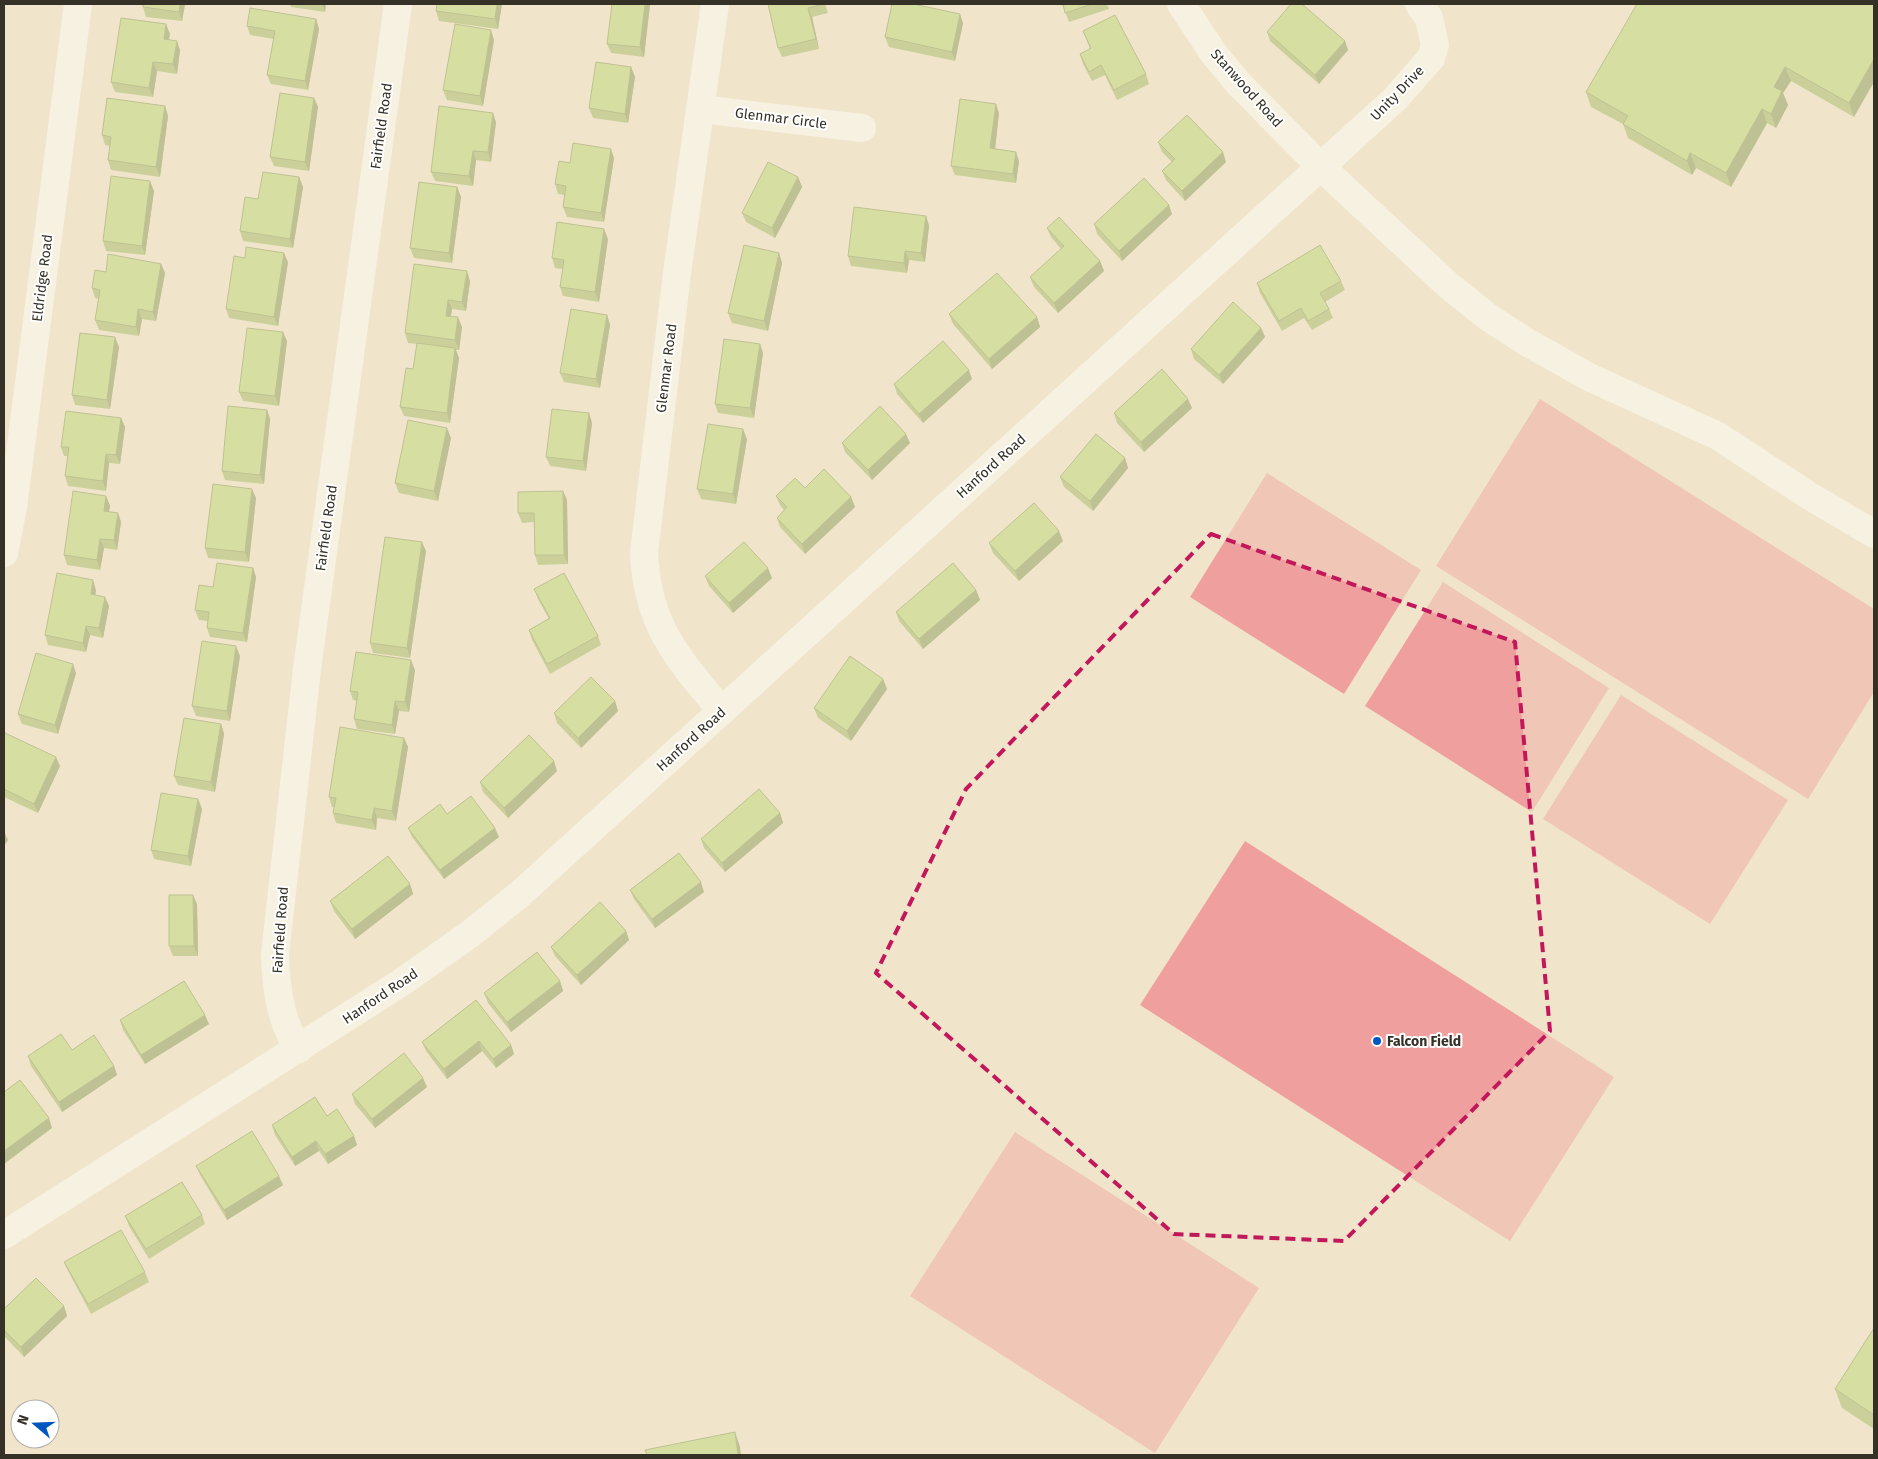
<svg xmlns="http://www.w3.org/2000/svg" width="1878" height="1459" font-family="'Fira Sans',sans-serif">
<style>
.green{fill:#efa09e}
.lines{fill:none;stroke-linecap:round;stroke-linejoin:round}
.street{stroke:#fff;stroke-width:28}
.wall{fill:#9eb762}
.shaded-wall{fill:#819550}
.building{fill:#b8d572;stroke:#819550}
.marked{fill:none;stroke:#c2185b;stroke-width:4;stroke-dasharray:10 6;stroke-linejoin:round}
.poi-dot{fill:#0056bf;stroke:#fff;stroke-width:2}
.labels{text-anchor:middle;stroke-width:4;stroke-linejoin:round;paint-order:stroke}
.street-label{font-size:14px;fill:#353126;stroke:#fff}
.poi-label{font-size:14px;font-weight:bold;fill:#353126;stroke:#fff;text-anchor:start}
</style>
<rect width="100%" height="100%" fill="#f0e5cb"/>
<g class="green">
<polygon points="1540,399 1874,609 1874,692 1808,799 1436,566"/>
<polygon points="1267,473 1421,570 1344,694 1190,597"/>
<polygon points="1443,582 1609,688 1532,812 1365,706"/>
<polygon points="1621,695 1788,800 1710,924 1543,819"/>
<polygon points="1245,841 1614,1077 1510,1241 1140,1005"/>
<polygon points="1015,1132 1259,1288 1155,1453 910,1296"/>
</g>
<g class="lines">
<g class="street">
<path d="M715 4 677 273 644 553C647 625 678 659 722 711"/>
<polyline points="1181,4 1214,54 1240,85 1320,166 1448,285 1488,317 1525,341 1589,377 1718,436 1808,495 1874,534"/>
<polyline points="700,109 862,128"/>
<polyline points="4,553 13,507 78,4"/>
<path d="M299 1049C280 1022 276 987 275 954L307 669 398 4"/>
<polyline points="4,1235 402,982 470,934 520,894 1395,99 1431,58 1435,45 1429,18 1419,4"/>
</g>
</g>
<g class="wall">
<polygon points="185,4 182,21 146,17 143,7"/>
<polygon points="290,4 326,4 325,12 291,7"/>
<polygon points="502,4 498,29 439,21 436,11"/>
<polygon points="650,4 644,57 611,53 607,44"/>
<polygon points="768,4 825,4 828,13 812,17 819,49 782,57 778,48"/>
<polygon points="1062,4 1107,4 1109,9 1069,22"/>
<polygon points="1874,4 1854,117 1791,81 1783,93 1788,105 1776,128 1767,123 1731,187 1696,168 1692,175 1628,138 1623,124 1591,107 1586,92"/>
<polygon points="316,19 319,29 308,90 271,84 267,75 274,39 250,35 247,26"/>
<polygon points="963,23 955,61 889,47 885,37"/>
<polygon points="1083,31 1146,74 1149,84 1117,100 1105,75 1092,81 1083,64 1080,54 1090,49"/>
<polygon points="1267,32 1345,41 1348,50 1319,84 1270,41"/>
<polygon points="170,34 169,39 180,50 177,74 157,71 153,97 115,92 111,82"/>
<polygon points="494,40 483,106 447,100 443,90"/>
<polygon points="631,67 635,77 628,123 593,118 589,108"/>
<polygon points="314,98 318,107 309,171 274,166 270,157"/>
<polygon points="165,106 168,116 160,177 111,170 108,160 110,146 105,145 102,135"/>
<polygon points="999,113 995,149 1019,161 1016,183 955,175 951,166"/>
<polygon points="496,122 491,162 476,160 473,186 435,181 431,172"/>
<polygon points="1158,142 1226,162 1185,201 1166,180 1162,171 1172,162 1162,152"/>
<polygon points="614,158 604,222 567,217 563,207 565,195 558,194 555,184 570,163"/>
<polygon points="299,177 303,187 293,248 243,241 240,231 258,199"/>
<polygon points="798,177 802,187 775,238 746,222 742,213"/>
<polygon points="457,187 461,197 452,263 414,258 410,248"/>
<polygon points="154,191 145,255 106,251 103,241"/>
<polygon points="1172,214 1122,261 1097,234 1094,224"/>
<polygon points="926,216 929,226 925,262 909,260 907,273 851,266 848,256"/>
<polygon points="1047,228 1100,261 1104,271 1058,313 1034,287 1030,277 1061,249 1051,237"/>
<polygon points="608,239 599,302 563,296 560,287 563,269 555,268 552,258"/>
<polygon points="779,253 782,263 768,331 732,323 728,313"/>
<polygon points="245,258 288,262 278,326 229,318 226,309"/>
<polygon points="161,264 165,273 156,321 142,319 139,336 99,330 95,320 99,299 95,298 92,288 106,272"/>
<polygon points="470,281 466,311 452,309 451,316 462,327 459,350 456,350 459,358 450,423 404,416 400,407 413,369 417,344 408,343 405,333"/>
<polygon points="1341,281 1345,290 1325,302 1329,309 1333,318 1312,330 1304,318 1282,331 1260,293 1257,283"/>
<polygon points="949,314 1037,317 1040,327 992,369 953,324"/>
<polygon points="607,315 610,325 600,388 564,382 560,373"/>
<polygon points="1261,328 1265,337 1223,384 1194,359 1191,349"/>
<polygon points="287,341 279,406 243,401 239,392"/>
<polygon points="760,344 763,353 754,418 718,413 715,404"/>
<polygon points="119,347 110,409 75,405 72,395"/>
<polygon points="972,379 923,423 897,394 894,384"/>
<polygon points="1192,408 1144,452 1117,423 1114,413"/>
<polygon points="267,410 270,419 264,484 225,480 222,471"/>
<polygon points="589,413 592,423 586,471 550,466 546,457"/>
<polygon points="121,418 125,427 120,464 109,463 106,491 68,486 65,476 68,456 64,456 61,447"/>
<polygon points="451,438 438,501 399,493 395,483"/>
<polygon points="747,439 736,504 701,499 697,489"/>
<polygon points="842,443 910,443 872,480 845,452"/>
<polygon points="1125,458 1128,468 1093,511 1064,487 1060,477"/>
<polygon points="805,488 851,497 855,507 805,554 780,527 777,518 784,510 780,505 776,496"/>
<polygon points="106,496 110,506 109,512 118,513 121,522 117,550 104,548 100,570 67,565 64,555"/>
<polygon points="256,498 249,562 208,558 205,548"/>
<polygon points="567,500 568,564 538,565 535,555 534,522 522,523 518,513"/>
<polygon points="1063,541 1019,581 993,553 989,543"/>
<polygon points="426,551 410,658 373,653 370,643"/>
<polygon points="253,568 256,577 247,642 210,637 207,628 208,621 199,620 195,610 213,587"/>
<polygon points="705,576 772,578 733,613 709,586"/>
<polygon points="534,589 598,636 601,645 550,674 532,640 529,630 549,619 538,599"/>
<polygon points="96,590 95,595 109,606 103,638 90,635 86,652 48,645 45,635"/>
<polygon points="976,590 980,600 923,649 899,621 896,612"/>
<polygon points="240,656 230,721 196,716 192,706"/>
<polygon points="415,670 409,712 399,711 395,734 357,729 354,719 357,701 353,700 350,691"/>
<polygon points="76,673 58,734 22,724 18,714"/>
<polygon points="883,679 887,689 851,741 818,718 814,708"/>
<polygon points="615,701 618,711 581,748 557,723 554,713"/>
<polygon points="221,724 224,734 215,792 178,785 174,776"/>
<polygon points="4,735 60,766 38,813 4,797"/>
<polygon points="404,738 408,747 396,821 377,818 376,830 336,823 333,813 334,807 332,807 329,797"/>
<polygon points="557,771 508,818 483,792 480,782"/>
<polygon points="198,799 202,809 191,866 154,859 151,850"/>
<polygon points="780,813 783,823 725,872 704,848 701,839"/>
<polygon points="447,814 499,837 444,879 412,837 408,828"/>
<polygon points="410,884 413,894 355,939 334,911 330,901"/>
<polygon points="630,890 704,892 655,928 634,899"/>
<polygon points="197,904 198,956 173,956 169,946"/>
<polygon points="626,931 629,940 581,985 555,956 551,947"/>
<polygon points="560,981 563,991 511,1032 488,1003 484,993"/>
<polygon points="476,1000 511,1045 514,1054 496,1068 482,1051 447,1079 426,1051 422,1042"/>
<polygon points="120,1020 209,1024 145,1064 123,1030"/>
<polygon points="72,1050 114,1066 117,1075 62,1112 31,1066 28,1056"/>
<polygon points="427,1087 375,1128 355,1104 352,1094"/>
<polygon points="327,1116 354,1136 357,1145 328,1164 319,1151 295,1166 275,1135 272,1125"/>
<polygon points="196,1166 283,1185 227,1220 200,1175"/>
<polygon points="202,1215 205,1224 149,1259 129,1226 125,1216"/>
<polygon points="64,1262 145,1272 149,1282 91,1314 68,1271"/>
<polygon points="64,1306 67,1316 24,1357 4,1336 4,1309"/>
<polygon points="1874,1328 1874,1429 1842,1408 1835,1389"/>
</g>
<g class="shaded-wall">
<polygon points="180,4 185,4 182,21 179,12"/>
<polygon points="322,4 326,4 325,12"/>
<polygon points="497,4 502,4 498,29 495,19"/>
<polygon points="645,4 650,4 644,57 640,47"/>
<polygon points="808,8 812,17 819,49 816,39"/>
<polygon points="960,14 963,23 955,61 952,52"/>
<polygon points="316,19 319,29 308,90 305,81"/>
<polygon points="166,24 170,34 167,48 164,39"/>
<polygon points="491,30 494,40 483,106 480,96"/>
<polygon points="177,41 180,50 177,74 173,64"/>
<polygon points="1345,41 1348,50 1319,84 1315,75"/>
<polygon points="1874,59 1874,82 1854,117 1849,103"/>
<polygon points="153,62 157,71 153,97 149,88"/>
<polygon points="631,67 635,77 628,123 625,114"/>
<polygon points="1785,67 1791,81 1783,93 1788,105 1776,128 1771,114 1774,87"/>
<polygon points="314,98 318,107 309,171 305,162"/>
<polygon points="996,104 999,113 994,158 990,148"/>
<polygon points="165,106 168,116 160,177 156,167"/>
<polygon points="1762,109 1767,123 1731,187 1726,173"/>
<polygon points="493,113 496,122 491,162 488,152"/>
<polygon points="611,149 614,158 604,222 601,213"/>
<polygon points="473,151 476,160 473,186 469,176"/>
<polygon points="1016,152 1019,161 1016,183 1013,174"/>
<polygon points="1223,152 1226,162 1185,201 1182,191"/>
<polygon points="1690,153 1696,168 1692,175 1687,161"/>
<polygon points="299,177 303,187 293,248 290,239"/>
<polygon points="798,177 802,187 775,238 772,228"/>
<polygon points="150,181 154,191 145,255 142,246"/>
<polygon points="457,187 461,197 452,263 449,253"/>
<polygon points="1169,205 1172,214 1122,261 1119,251"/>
<polygon points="926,216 929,226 925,262 921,253"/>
<polygon points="604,229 608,239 599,302 595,292"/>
<polygon points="905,251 909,260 907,273 904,263"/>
<polygon points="284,253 288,262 278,326 274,317"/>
<polygon points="779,253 782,263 768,331 764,321"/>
<polygon points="1100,261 1104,271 1058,313 1054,303"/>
<polygon points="161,264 165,273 156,321 153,312"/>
<polygon points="467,271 470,281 466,311 462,302"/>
<polygon points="448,300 452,309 449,325 446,316"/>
<polygon points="138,309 142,319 139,336 136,327"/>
<polygon points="607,315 610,325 600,388 596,379"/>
<polygon points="458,317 462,327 459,350 455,340"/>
<polygon points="1037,317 1040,327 992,369 989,359"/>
<polygon points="1261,328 1265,337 1223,384 1219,375"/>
<polygon points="283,332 287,341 279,406 275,396"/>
<polygon points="115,337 119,347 110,409 107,400"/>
<polygon points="760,344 763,353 754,418 750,408"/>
<polygon points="455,348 459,358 450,423 447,413"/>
<polygon points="969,370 972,379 923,423 919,414"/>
<polygon points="1188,399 1192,408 1144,452 1141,442"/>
<polygon points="267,410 270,419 264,484 260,475"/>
<polygon points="589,413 592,423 586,471 583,461"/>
<polygon points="121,418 125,427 120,464 116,455"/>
<polygon points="447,428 451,438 438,501 434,491"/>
<polygon points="743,429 747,439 736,504 733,494"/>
<polygon points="906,434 910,443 872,480 868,470"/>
<polygon points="106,454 109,463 106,491 103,481"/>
<polygon points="1125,458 1128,468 1093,511 1090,501"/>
<polygon points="252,489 256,498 249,562 245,552"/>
<polygon points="563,491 567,500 568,564 564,555"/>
<polygon points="106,496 110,506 107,521 104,511"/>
<polygon points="851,497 855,507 805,554 802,544"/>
<polygon points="118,513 121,522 117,550 114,540"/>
<polygon points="1059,531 1063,541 1019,581 1015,571"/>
<polygon points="100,539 104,548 100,570 97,560"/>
<polygon points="422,542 426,551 410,658 407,648"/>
<polygon points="253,568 256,577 247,642 243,633"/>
<polygon points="768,568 772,578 733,613 729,603"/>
<polygon points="93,580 96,590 94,603 91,594"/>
<polygon points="976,590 980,600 923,649 919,639"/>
<polygon points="105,597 109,606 103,638 99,628"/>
<polygon points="86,626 90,635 86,652 83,643"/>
<polygon points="236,646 240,656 230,721 227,711"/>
<polygon points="411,660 415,670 409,712 405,702"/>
<polygon points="73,664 76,673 58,734 55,725"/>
<polygon points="883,679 887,689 851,741 847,731"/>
<polygon points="395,701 399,711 395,734 392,725"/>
<polygon points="615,701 618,711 581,748 578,738"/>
<polygon points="221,724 224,734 215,792 211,782"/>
<polygon points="404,738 408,747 396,821 392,811"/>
<polygon points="56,757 60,766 38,813 34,804"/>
<polygon points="554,761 557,771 508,818 504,808"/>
<polygon points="198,799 202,809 191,866 188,856"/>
<polygon points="374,808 377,818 376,830 372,820"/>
<polygon points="780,813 783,823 725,872 722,863"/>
<polygon points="495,828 499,837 444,879 440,870"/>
<polygon points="4,831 8,840 4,846"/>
<polygon points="701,882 704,892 655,928 652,919"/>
<polygon points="410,884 413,894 355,939 352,929"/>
<polygon points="193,895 197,904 198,956 194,946"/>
<polygon points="626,931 629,940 581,985 577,975"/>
<polygon points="560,981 563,991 511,1032 507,1022"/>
<polygon points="205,1015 209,1024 145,1064 141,1055"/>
<polygon points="479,1041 482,1051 447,1079 444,1069"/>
<polygon points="511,1045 514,1054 496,1068 493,1059"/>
<polygon points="114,1066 117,1075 62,1112 59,1102"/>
<polygon points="423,1078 427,1087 375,1128 372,1119"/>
<polygon points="49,1118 52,1128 4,1164 4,1151"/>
<polygon points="354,1136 357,1145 328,1164 325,1154"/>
<polygon points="316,1141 319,1151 295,1166 292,1157"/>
<polygon points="279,1176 283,1185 227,1220 224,1210"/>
<polygon points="64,1306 67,1316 24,1357 21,1347"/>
<polygon points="735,1432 740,1447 741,1455 738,1455"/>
</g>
<g class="building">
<polygon points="143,4 180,4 179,12 143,7"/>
<polygon points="437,4 497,4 495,19 436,11"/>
<polygon points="612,4 645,4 640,47 607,44"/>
<polygon points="768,4 824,4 808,8 816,39 778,48"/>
<polygon points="892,4 913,4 960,14 952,52 885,37"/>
<polygon points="1063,4 1092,4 1065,13"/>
<polygon points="1291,4 1302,4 1345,41 1315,75 1267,32"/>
<polygon points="1637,4 1874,4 1874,59 1849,103 1785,67 1774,87 1782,91 1771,114 1762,109 1726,173 1690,153 1687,161 1623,124 1628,116 1586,92"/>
<polygon points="250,8 316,19 305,81 267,75 275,31 247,26"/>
<polygon points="1115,15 1146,74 1114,90 1101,65 1089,72 1080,54 1091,48 1083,31"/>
<polygon points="121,18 166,24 164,39 177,41 173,64 153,62 149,88 111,82"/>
<polygon points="455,24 491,30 480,96 443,90"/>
<polygon points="596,62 631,67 625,114 589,108"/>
<polygon points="280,93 314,98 305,162 270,157"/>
<polygon points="107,98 165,106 156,167 108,160 111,137 102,135"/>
<polygon points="960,99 996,104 990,148 1016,152 1013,174 951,166"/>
<polygon points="439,106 493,113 488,152 473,151 469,176 431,172"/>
<polygon points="1187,115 1223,152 1182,191 1162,171 1175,159 1158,142"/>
<polygon points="573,143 611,149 601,213 563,207 566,186 555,184 559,161 570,163"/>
<polygon points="768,162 798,177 772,228 742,213"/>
<polygon points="263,172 299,177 290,239 240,231 245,197 258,199"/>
<polygon points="111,176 150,181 142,246 103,241"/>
<polygon points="1144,178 1169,205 1119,251 1094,224"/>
<polygon points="419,182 457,187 449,253 410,248"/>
<polygon points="854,207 926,216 921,253 905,251 904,263 848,256"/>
<polygon points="1059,217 1100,261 1054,303 1030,277 1064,246 1047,228"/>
<polygon points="557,222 604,229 595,292 560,287 564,260 552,258"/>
<polygon points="744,245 779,253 764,321 728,313"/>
<polygon points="1320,245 1341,281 1320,293 1329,309 1308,321 1301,308 1279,321 1257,283"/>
<polygon points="246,247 284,253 274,317 226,309 234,256 245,258"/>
<polygon points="108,254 161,264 153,312 138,309 136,327 95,320 100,290 92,288 95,270 106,272"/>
<polygon points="414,264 467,271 462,302 448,300 446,316 458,317 455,340 405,333"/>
<polygon points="997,273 1037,317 989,359 949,314"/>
<polygon points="1233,302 1261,328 1219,375 1191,349"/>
<polygon points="571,309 607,315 596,379 560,373"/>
<polygon points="247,328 283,332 275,396 239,392"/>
<polygon points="80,333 115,337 107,400 72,395"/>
<polygon points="724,339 760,344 750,408 715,404"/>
<polygon points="943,341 969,370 919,414 894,384"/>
<polygon points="417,343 455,348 447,413 400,407 406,368 413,369"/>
<polygon points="1162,369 1188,399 1141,442 1114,413"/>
<polygon points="228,406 267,410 260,475 222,471"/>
<polygon points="880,406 906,434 868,470 842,443"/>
<polygon points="552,409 589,413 583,461 546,457"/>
<polygon points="66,411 121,418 116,455 106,454 103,481 65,476 69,447 61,447"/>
<polygon points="408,420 447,428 434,491 395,483"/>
<polygon points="708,424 743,429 733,494 697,489"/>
<polygon points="1096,434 1125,458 1090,501 1060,477"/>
<polygon points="824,469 851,497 802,544 777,518 787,507 776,496 795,478 805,488"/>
<polygon points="213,484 252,489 245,552 205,548"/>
<polygon points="73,491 106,496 104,511 118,513 114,540 100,539 97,560 64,555"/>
<polygon points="563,491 564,555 535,555 534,513 518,513 518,492"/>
<polygon points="1034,503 1059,531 1015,571 989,543"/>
<polygon points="385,537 422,542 407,648 370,643"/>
<polygon points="744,542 768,568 729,603 705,576"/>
<polygon points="217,563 253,568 243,633 207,628 209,612 195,610 199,585 213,587"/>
<polygon points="953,563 976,590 919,639 896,612"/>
<polygon points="57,573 93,580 91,594 105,597 99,628 86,626 83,643 45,635"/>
<polygon points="564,573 598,636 547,664 529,630 550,618 534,589"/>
<polygon points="202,641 236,646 227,711 192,706"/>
<polygon points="356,652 411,660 405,702 395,701 392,725 354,719 358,692 350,691"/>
<polygon points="36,653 73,664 55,725 18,714"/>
<polygon points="850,656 883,679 847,731 814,708"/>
<polygon points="591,677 615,701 578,738 554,713"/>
<polygon points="184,718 221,724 211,782 174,776"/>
<polygon points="340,727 404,738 392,811 374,808 372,820 333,813 336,798 329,797"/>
<polygon points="5,733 56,757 34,804 4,789 4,735"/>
<polygon points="529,735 554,761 504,808 480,782"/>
<polygon points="759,789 780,813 722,863 701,839"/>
<polygon points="161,793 198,799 188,856 151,850"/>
<polygon points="471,796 495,828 440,870 408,828 440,804 447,814"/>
<polygon points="679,853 701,882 652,919 630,890"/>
<polygon points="388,856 410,884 352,929 330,901"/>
<polygon points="169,895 193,895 194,946 169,946"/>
<polygon points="600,902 626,931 577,975 551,947"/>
<polygon points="537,952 560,981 507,1022 484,993"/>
<polygon points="184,981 205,1015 141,1055 120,1020"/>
<polygon points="476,1000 511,1045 493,1059 479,1041 444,1069 422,1042"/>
<polygon points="61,1034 72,1050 94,1035 114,1066 59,1102 28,1056"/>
<polygon points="404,1053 423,1078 372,1119 352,1094"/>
<polygon points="20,1080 49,1118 4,1151 4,1092"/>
<polygon points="315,1097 327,1116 337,1109 354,1136 325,1154 316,1141 292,1157 272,1125"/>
<polygon points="252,1131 279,1176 224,1210 196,1166"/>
<polygon points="182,1182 202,1215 146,1249 125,1216"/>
<polygon points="121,1230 145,1272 88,1304 64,1262"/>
<polygon points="36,1278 64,1306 21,1347 4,1330 4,1309"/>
<polygon points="1874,1328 1874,1415 1835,1389"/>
<polygon points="735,1432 738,1455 647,1455 645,1450"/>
</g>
<path d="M0 0H1878V1459H0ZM1211 534 1515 642 1550 1031 1344 1241 1174 1234 876 973 966 789Z" fill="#f0e5cb" fill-opacity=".55" fill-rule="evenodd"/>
<path class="marked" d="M1211 534 1515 642 1550 1031 1344 1241 1174 1234 876 973 966 789Z"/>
<circle class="poi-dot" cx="1377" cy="1041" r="5"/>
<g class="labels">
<g class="street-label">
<text transform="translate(1247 88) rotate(48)" y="5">Stanwood Road</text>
<text transform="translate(1397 93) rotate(-46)" y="5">Unity Drive</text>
<text transform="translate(781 118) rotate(7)" y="5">Glenmar Circle</text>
<text transform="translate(381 126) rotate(-82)" y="5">Fairfield Road</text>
<text transform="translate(42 278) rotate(-83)" y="5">Eldridge Road</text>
<text transform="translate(666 368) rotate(-83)" y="5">Glenmar Road</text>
<text transform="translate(991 466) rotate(-42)" y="5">Hanford Road</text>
<text transform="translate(326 528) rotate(-82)" y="5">Fairfield Road</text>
<text transform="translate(691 739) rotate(-42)" y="5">Hanford Road</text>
<text transform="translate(280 930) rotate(-86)" y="5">Fairfield Road</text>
<text transform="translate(380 996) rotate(-34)" y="5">Hanford Road</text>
</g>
<g class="poi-label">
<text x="1387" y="1046">Falcon Field</text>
</g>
</g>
<rect width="1878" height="1459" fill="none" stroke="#353126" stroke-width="10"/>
<g transform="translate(35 1424) rotate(289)"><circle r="24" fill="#ffffff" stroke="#aeada8"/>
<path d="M0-4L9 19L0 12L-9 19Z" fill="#0056bf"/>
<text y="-8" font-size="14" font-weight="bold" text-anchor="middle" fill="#353126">N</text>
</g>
</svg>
